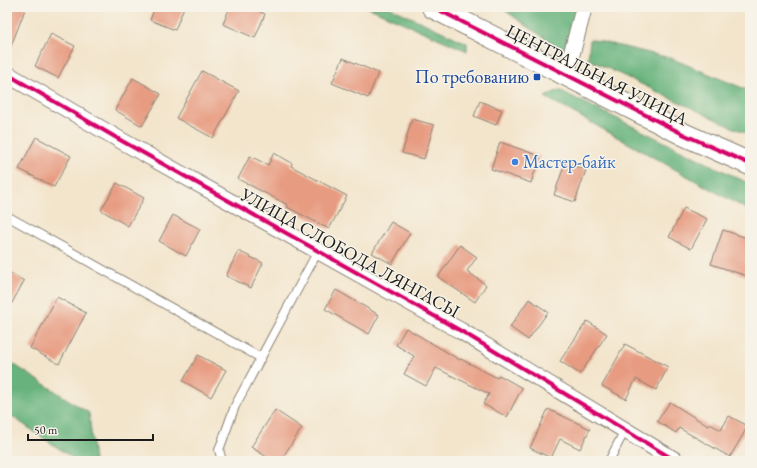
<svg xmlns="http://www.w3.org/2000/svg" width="757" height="468" font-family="'EB Garamond',serif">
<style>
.forest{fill:#67b37d;stroke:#42684c}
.building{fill:#e79b81}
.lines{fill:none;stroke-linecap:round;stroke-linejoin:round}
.lane-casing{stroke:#888074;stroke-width:10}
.street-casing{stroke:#888074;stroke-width:18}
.secondary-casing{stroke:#888074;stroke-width:24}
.lane{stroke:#fff;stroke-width:8}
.street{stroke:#fff;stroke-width:16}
.secondary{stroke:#fff;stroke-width:22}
.cycleway-casing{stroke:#f7f3e8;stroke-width:6}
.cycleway{stroke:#d6006c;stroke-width:4}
.transit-dot{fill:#1a4fb4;stroke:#f7f3e8;stroke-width:1.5}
.shop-dot{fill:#3f7fe0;stroke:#f7f3e8;stroke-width:1.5}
.labels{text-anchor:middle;stroke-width:3;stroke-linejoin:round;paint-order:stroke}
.street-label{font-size:18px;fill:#1c1c1c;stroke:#f7f3e8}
.transit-label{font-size:18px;fill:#164399;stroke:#f7f3e8;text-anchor:end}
.shop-label{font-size:18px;fill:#366cbe;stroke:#f7f3e8;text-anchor:start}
</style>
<rect width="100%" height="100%" fill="#f7f3e8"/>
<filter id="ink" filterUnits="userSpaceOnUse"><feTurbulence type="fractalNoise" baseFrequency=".025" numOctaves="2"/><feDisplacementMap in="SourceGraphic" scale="8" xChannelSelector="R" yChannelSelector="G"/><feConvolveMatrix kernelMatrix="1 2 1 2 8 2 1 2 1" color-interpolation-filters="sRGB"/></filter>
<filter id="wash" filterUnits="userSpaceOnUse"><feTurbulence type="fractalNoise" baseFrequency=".012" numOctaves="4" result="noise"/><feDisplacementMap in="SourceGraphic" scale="16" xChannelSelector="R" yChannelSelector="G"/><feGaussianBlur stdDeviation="0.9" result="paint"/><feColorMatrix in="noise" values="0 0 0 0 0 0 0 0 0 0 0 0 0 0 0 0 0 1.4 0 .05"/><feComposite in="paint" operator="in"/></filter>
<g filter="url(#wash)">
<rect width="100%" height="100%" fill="#f3e5cc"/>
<g class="forest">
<polygon points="367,7 389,7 467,43 467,51"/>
<polygon points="500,7 576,8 566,53"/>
<polygon points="590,39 670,58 750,91 750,134 734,128 588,59"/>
<polygon points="559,90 750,184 750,211 545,97"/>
<polygon points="7,360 89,413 94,461 77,461 7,413"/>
</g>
<g id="blocks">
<g class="building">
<polygon points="7,7 26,7 8,54 7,54"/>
<polygon points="155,7 184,7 175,30 150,20"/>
<polygon points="230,7 249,7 265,14 255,38 223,24"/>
<polygon points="51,34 75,46 58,78 35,66"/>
<polygon points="343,58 378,73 368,98 332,83"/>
<polygon points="202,71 239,91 213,138 176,118"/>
<polygon points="133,78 161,94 142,126 115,110"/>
<polygon points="480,101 502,110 496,125 474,116"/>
<polygon points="412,119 434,125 424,159 402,153"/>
<polygon points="36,137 71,156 54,187 19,169"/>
<polygon points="500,142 540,156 531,183 491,169"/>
<polygon points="274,153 292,163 291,166 347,196 329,229 287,207 288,205 238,179 250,156 268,165"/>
<polygon points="565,163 586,170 575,202 554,195"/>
<polygon points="117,183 144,198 128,226 101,210"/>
<polygon points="684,208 707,219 691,249 669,237"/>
<polygon points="173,215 200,229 186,256 159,241"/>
<polygon points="391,222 410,233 392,264 372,253"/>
<polygon points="723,230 750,239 750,277 711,264"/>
<polygon points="460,245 477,257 467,271 486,285 475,302 438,277"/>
<polygon points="238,251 263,263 251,288 226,276"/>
<polygon points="7,271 24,281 7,312"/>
<polygon points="336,290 379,315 369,334 325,309"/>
<polygon points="57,297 86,313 59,364 30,348"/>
<polygon points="529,299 548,312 528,340 510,327"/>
<polygon points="587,321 607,334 580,374 560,361"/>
<polygon points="406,328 460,360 461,359 497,378 499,375 522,388 507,417 483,404 489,394 436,368 426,386 404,374 414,356 396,345"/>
<polygon points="625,344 668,367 656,390 636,379 626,399 602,386"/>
<polygon points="198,355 226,370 211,397 183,381"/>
<polygon points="670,402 708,426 710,424 721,430 729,416 748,426 730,457 679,428 676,433 657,421"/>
<polygon points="548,409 590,429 580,449 560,439 551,458 530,448"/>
<polygon points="275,410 302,428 280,461 273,461 251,447"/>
</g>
</g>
</g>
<g filter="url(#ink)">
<use href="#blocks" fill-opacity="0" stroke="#888074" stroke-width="1"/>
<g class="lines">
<defs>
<g id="lane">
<polyline points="7,216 261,358"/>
<polyline points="222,461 219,450 235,406 318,251"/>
<polyline points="609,461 625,430"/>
</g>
<g id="street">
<polyline points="7,74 122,141 461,331 676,461"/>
<polyline points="566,75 584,7"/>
</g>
<polyline id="secondary" points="433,7 685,135 750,164"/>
</defs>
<use href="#lane" class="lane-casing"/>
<use href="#street" class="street-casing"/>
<use href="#secondary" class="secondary-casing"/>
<use href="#lane" class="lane"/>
<use href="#street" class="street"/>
<use href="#secondary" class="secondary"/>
<defs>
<g id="cycleway">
<polyline points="433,7 685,135 750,164"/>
<polyline points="7,74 122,141 461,331 676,461"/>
</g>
</defs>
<use href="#cycleway" class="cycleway-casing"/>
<use href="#cycleway" class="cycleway"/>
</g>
</g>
<rect class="transit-dot" x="533" y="73" width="8" height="8" rx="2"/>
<circle class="shop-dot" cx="515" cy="162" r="4"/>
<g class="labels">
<g class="street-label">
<text transform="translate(597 75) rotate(27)" y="6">ЦЕНТРАЛЬНАЯ УЛИЦА</text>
<text transform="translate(350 253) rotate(29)" y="6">УЛИЦА СЛОБОДА ЛЯНГАСЫ</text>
</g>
<g class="transit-label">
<text x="529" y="83">По требованию</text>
</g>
<g class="shop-label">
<text x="523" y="168">Мастер-байк</text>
</g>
</g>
<rect width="757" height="468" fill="none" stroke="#f7f3e8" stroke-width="24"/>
<path d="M28 434v6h125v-6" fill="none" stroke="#1c1c1c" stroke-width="2"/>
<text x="34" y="434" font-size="12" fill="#1c1c1c" stroke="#f7f3e8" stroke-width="3" paint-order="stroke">50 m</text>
</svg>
